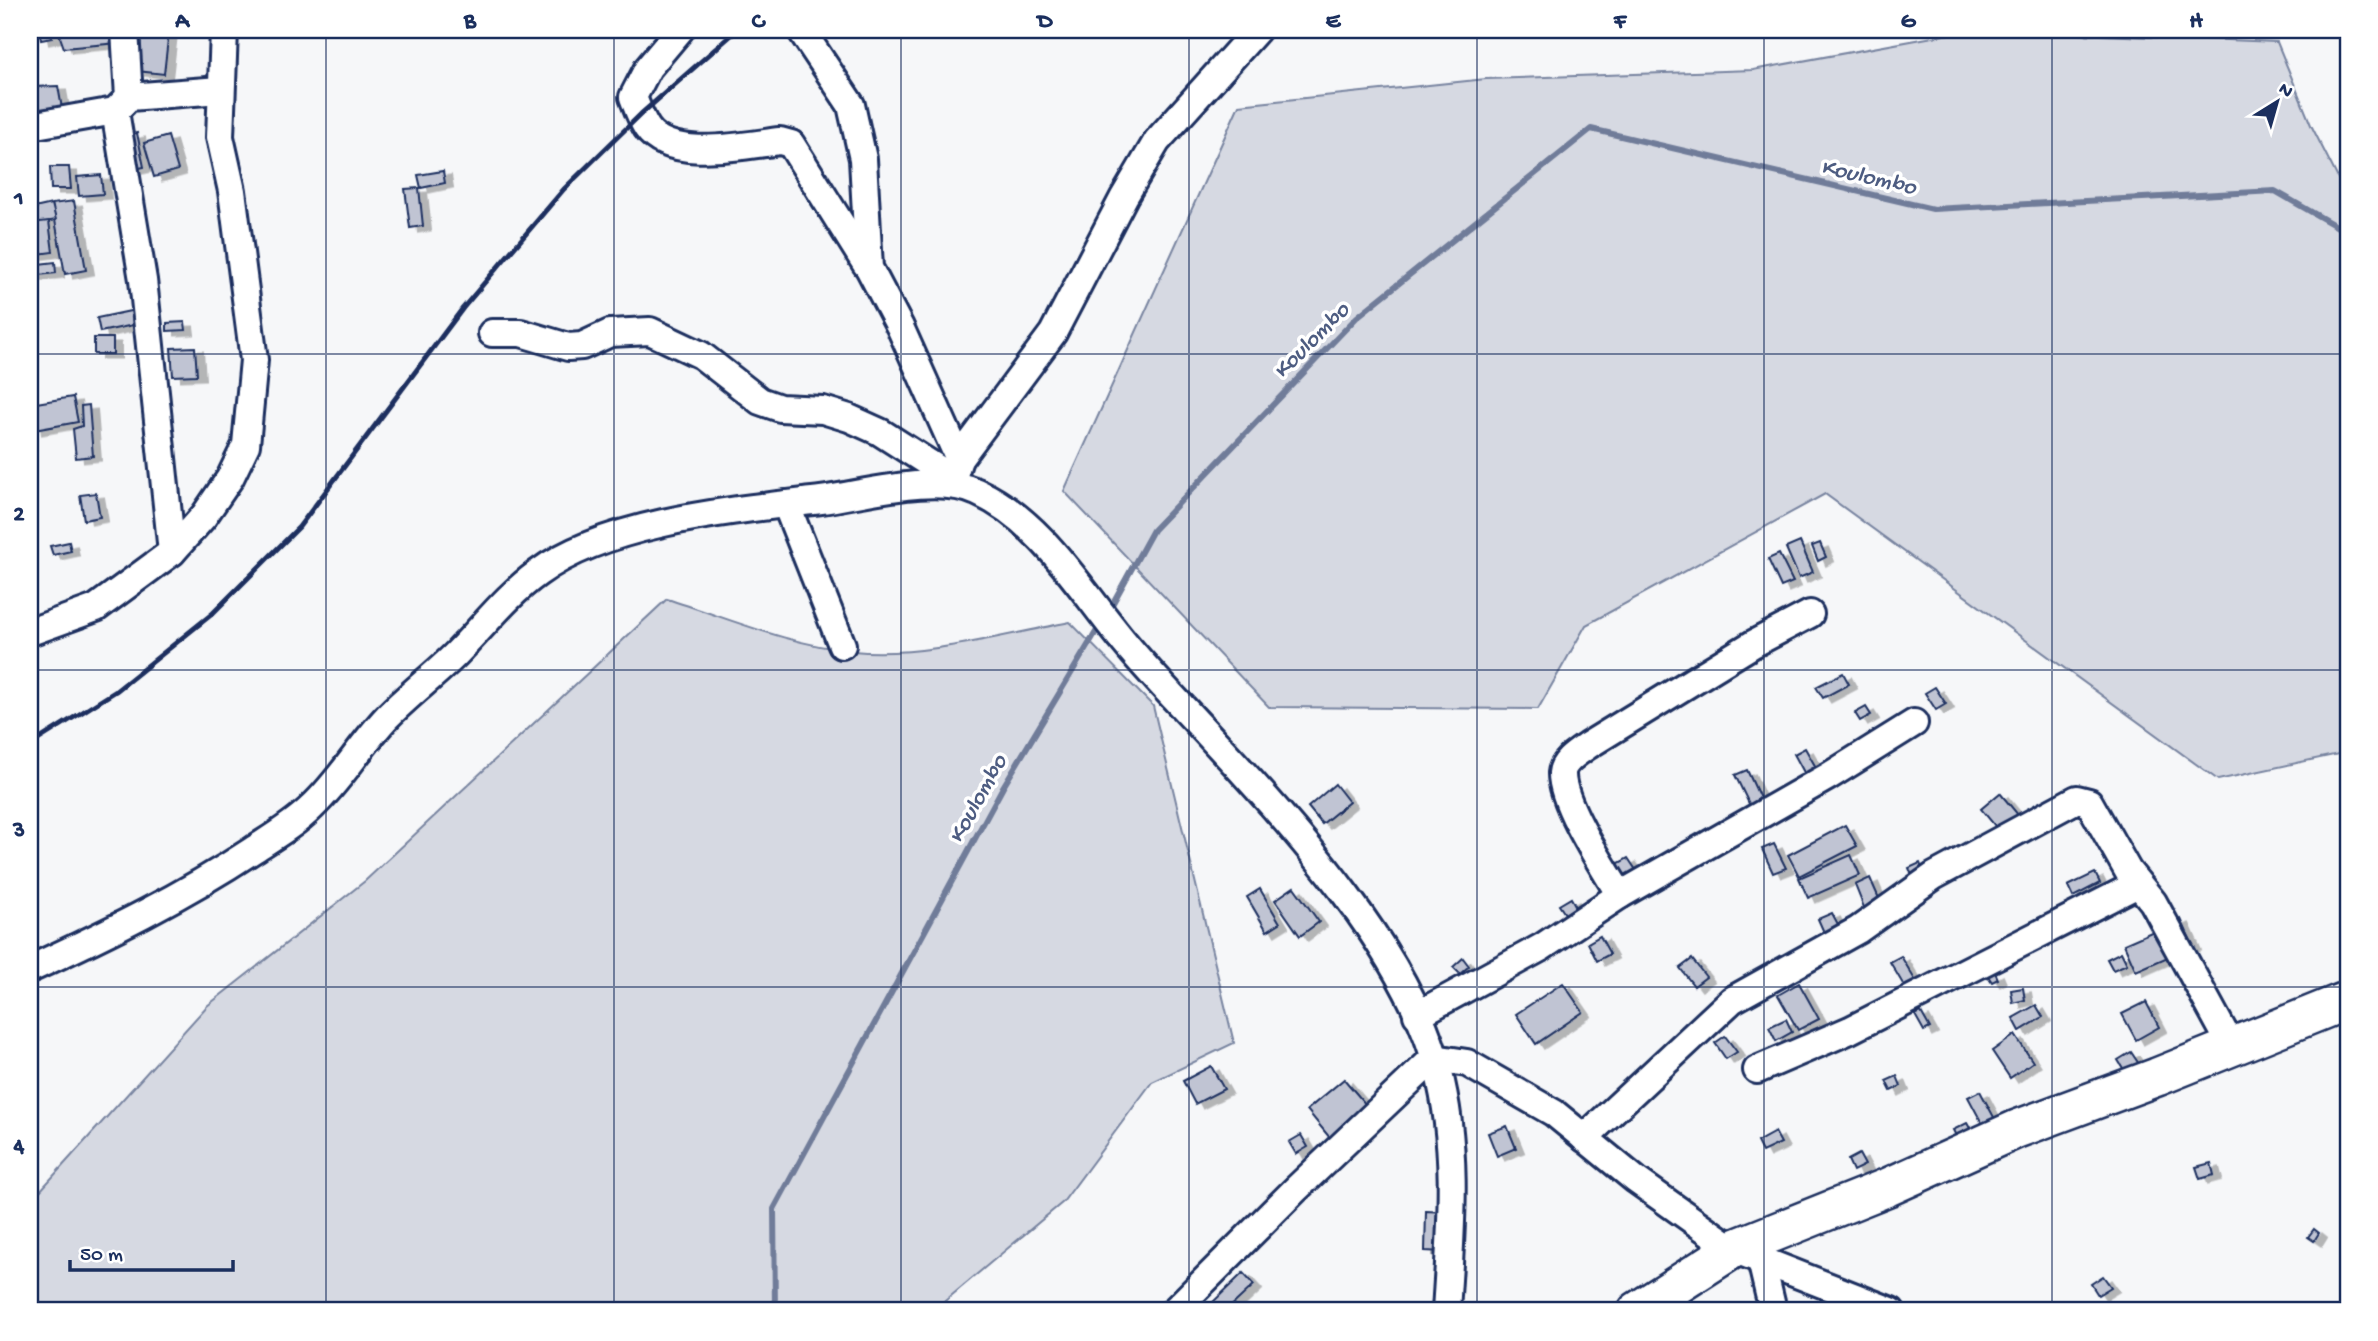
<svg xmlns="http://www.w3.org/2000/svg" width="2378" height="1341" font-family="'Gochi Hand',sans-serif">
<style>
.green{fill:#d6d9e2;stroke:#7884a0;stroke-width:2}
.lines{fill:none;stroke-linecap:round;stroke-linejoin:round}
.stream{stroke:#707c99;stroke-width:6}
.building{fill:#c0c4d3;stroke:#1b2f5e;stroke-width:2;filter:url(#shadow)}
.street-casing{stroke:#1b2f5e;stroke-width:32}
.secondary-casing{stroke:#1b2f5e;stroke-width:42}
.street{stroke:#fff;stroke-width:26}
.secondary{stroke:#fff;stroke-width:37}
.rail{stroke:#1b2f5e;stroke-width:5}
.grid{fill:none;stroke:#1b2f5e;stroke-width:2;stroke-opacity:0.55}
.labels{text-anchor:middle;stroke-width:7;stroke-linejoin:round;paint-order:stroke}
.water-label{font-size:24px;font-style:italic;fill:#4d5c81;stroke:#fff}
.neatline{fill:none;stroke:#1b2f5e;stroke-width:2.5}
.grid-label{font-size:23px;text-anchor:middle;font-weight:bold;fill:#1b2f5e}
</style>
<defs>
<filter id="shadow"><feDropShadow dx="8" dy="4.5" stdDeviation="0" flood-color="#0004"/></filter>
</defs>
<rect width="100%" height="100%" fill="#f6f7f9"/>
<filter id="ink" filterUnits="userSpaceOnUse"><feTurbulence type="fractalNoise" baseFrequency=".0143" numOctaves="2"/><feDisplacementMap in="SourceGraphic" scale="14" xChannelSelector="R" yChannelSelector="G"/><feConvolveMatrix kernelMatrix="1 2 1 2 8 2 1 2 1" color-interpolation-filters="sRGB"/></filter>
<g filter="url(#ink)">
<g class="green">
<polygon points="1971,30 2277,42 2311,125 2348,198 2348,752 2218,780 1825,494 1586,625 1538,709 1269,707 1064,491 1239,105 1486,79 1753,70"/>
<path d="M667 599C728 618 789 645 853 651 921 658 1004 635 1070 622L1153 706 1234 1043 1152 1082 1063 1202 933 1311H30V1202L207 1006 365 881Z"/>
</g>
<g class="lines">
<g class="stream">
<polyline points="1109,610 1153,530 1357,317 1591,129 1933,209 2275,191 2348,233"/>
<polyline points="775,1311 774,1209 1003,787 1102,622"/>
</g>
</g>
<g class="building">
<polygon points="39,30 51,30 52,38 41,40"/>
<polygon points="72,30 117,30 118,43 64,48 59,34"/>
<polygon points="142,30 169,30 164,74 137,71"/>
<polygon points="58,86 63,114 30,119 30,100 35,97 33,87"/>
<polygon points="137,133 144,167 130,170 123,136"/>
<polygon points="168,136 178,170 154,177 144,143"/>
<polygon points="50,167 69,167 71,189 51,189"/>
<polygon points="443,171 445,183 421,188 418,175"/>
<polygon points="101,175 103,194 79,196 77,177"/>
<polygon points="419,188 423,226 410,228 405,189"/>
<polygon points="74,201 86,270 65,274 52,204"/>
<polygon points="52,204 56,220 30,225 30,209"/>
<polygon points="49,221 53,252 30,255 30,223"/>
<polygon points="55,262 56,273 30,276 30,265"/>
<polygon points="140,309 143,323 100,332 97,318"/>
<polygon points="185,322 186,330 167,331 167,323"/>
<rect x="94" y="338" width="19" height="16"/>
<polygon points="195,347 197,375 173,376 171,348"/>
<polygon points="73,397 78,422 34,430 30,404"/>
<polygon points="89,405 93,456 76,458 73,429 82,426 81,406"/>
<polygon points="96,493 100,517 84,520 80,495"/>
<polygon points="69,542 71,551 53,555 50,546"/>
<polygon points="1800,542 1813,572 1799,578 1786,548"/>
<polygon points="1820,543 1826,557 1818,561 1812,546"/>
<polygon points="1779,554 1793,582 1781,587 1768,559"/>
<polygon points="1843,673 1849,684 1823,698 1816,687"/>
<polygon points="1935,687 1946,704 1936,710 1925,693"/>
<polygon points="1866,707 1871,715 1860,721 1855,713"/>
<polygon points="1805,748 1818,771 1807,778 1794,754"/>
<polygon points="1747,770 1765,809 1754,814 1735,775"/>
<polygon points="1335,784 1349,802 1322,824 1308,807"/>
<polygon points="2000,793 2024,822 2005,838 1981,809"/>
<polygon points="1845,825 1857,846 1799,876 1788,855"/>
<polygon points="1774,844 1786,868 1773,873 1762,849"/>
<polygon points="1851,855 1860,875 1808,898 1799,878"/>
<polygon points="1628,858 1636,870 1625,877 1617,864"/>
<polygon points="1920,863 1924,874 1913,878 1909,868"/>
<polygon points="2095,873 2100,883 2073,897 2068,886"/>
<polygon points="1870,878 1881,903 1865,910 1855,885"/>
<polygon points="1294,887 1319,922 1300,936 1275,900"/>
<polygon points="1260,889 1280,923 1267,931 1247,897"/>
<polygon points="1571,898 1576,907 1565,914 1559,905"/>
<polygon points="1832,913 1841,930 1826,937 1818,919"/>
<polygon points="2181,919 2193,946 2136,971 2124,944"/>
<polygon points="1600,936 1610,954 1597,961 1588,943"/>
<polygon points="2121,952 2127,964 2113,970 2107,959"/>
<polygon points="1901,956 1918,985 1907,991 1890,962"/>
<polygon points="1463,958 1469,966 1460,974 1453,967"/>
<polygon points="1692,959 1706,977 1694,986 1680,968"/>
<polygon points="1995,972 1998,979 1992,982 1988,976"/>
<polygon points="1563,983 1583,1012 1536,1044 1516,1014"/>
<polygon points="1799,983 1819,1019 1798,1030 1778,995"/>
<polygon points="2023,988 2025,1000 2013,1003 2011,990"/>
<polygon points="2146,1002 2159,1027 2136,1040 2122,1014"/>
<polygon points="2036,1005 2043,1017 2020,1031 2013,1018"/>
<polygon points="1921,1012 1930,1028 1924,1031 1915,1015"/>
<polygon points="1786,1019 1792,1032 1776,1041 1769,1027"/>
<polygon points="2015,1035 2033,1062 2010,1078 1992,1051"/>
<polygon points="1725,1036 1737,1052 1726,1059 1715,1043"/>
<polygon points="2131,1052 2139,1064 2126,1073 2118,1060"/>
<polygon points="1211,1066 1224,1089 1195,1104 1183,1081"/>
<polygon points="1897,1076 1901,1086 1891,1091 1886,1081"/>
<polygon points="1344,1079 1367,1106 1330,1138 1307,1110"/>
<polygon points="1980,1091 1996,1121 1984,1127 1968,1097"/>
<polygon points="1967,1123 1976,1139 1961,1146 1953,1130"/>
<polygon points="1507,1126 1516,1148 1497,1156 1488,1133"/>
<polygon points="1775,1132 1781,1143 1762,1152 1757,1142"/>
<polygon points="1301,1135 1308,1147 1296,1154 1289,1142"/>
<polygon points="1859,1154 1865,1165 1853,1171 1848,1160"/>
<polygon points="2211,1163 2214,1175 2200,1179 2196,1167"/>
<polygon points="1426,1211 1444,1212 1443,1252 1425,1251"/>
<polygon points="2314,1229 2319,1233 2314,1241 2308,1237"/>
<polygon points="1243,1273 1254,1285 1226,1311 1217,1311 1211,1304"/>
<polygon points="2103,1276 2111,1287 2098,1295 2091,1284"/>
</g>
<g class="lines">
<defs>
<g id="street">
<polyline points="125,30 129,97"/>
<path d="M680 30 648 68 633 97C637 107 641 119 647 128 670 162 746 145 780 141L791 144 866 264"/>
<polyline points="801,30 851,105 863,159 869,268 900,327 959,459"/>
<polyline points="115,111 143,280 172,552"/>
<polyline points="30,126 115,111 129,97 220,90"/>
<polyline points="492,333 521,333 568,347 582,346 610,333 650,331 701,355 760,401 780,408 823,410 849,418 880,432 952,478"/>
<polyline points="951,484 959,459 1053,333 1124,197 1157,141 1257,30"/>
<polyline points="786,504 842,645"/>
<polyline points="30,632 96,608 172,552 204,516 230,478 246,445 254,360 232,191 220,137 224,30"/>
<path d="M1620 895C1604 868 1561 803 1562 773 1563 761 1579 752 1587 746L1753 644 1810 614"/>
<path d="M30 969C106 934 182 897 253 850 273 837 295 824 312 807 340 781 360 746 386 718 408 695 434 676 456 654 483 627 507 595 538 573 608 521 736 510 821 500 865 494 937 473 977 492 1044 522 1084 596 1130 649 1157 681 1187 711 1215 742 1296 829 1409 954 1438 1070 1459 1149 1451 1231 1446 1311"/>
<polyline points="1417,1015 1542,947 1620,895 1829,776 1914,723"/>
<polyline points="1757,1070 1850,1030 2138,884"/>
<polyline points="1584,1138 1732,1000 1858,930 1934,876 2077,799 2089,802 2128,871 2153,902 2232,1047"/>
<polyline points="1761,1260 1773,1311"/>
<polyline points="1174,1311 1295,1190 1434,1058 1467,1063 1554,1113 1636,1180 1733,1249 1891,1311"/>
</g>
<polyline id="secondary" points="1637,1311 1733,1249 1888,1187 2017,1129 2157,1077 2348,1000"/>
</defs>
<use href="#street" class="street-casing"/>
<use href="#secondary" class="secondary-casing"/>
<use href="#street" class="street"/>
<use href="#secondary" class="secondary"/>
<polyline class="rail" points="30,745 116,691 212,614 299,527 463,308 564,189 641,114 737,30"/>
</g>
</g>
<path class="grid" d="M326 30V1311M614 30V1311M901 30V1311M1189 30V1311M1477 30V1311M1764 30V1311M2052 30V1311M30 354H2348M30 670H2348M30 987H2348"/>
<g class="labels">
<g class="water-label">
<text transform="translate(1869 175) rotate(13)" y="8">Koulombo</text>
<text transform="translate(1310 339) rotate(-45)" y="8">Koulombo</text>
<text transform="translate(976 798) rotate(-61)" y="8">Koulombo</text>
</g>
</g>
<rect width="2378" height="1341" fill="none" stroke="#fff" stroke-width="77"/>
<g transform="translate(2277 102) rotate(37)" stroke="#ffffff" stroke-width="5" paint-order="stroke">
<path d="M0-5L12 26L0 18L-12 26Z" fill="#1b2f5e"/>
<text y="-10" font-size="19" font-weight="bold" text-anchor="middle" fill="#1b2f5e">N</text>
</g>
<path d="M70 1260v10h163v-10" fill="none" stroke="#1b2f5e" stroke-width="3.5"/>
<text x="80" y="1260" font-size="21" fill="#1b2f5e" stroke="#ffffff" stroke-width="5" paint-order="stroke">50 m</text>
<rect x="38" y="38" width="2302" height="1264" class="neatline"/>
<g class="grid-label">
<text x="182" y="27">A</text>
<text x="470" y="27">B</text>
<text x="758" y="27">C</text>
<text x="1045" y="27">D</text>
<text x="1333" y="27">E</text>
<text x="1620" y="27">F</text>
<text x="1908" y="27">G</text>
<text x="2196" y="27">H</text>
<text x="19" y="204">1</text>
<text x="19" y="520">2</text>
<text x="19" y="836">3</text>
<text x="19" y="1152">4</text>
</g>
</svg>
